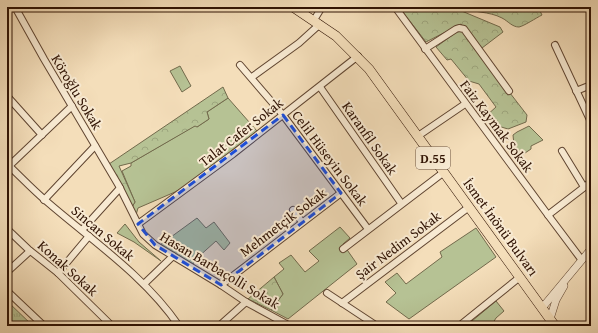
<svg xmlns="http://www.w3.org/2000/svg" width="598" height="333" font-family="'Gentium Book Plus',serif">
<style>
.grass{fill:#b6c294;stroke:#726a4c}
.forest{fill:url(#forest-crowns);stroke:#726a4c}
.park{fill:url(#park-tufts);stroke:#726a4c}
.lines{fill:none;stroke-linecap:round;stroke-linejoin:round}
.minor-casing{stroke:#604531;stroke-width:8}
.tertiary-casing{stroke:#604531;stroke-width:8}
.primary-casing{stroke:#2f1203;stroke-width:10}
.minor{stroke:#f8ead2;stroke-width:6}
.tertiary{stroke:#f8ead2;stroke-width:7}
.primary{stroke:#f4deba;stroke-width:9}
.marked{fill:#1d4ed8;fill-opacity:0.2;stroke:#1d4ed8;stroke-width:3;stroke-dasharray:8 5;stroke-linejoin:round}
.labels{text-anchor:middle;stroke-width:4;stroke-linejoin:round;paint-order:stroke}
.shield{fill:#f8ead2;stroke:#6b5341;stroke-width:1}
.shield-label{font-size:13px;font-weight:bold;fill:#2f1203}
.street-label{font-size:14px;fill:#2f1203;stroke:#f8ead2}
</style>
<defs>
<pattern id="forest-crowns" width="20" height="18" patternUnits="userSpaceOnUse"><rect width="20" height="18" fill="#b6c294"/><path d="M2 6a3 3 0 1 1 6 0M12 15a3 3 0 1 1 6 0" fill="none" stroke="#9da67e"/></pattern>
<pattern id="park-tufts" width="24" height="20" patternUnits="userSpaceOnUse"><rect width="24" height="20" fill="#b6c294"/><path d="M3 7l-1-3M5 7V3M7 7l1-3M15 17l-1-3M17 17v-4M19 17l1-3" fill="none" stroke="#9da67e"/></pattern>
</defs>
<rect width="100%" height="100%" fill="#f4deba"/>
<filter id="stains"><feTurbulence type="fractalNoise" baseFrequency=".005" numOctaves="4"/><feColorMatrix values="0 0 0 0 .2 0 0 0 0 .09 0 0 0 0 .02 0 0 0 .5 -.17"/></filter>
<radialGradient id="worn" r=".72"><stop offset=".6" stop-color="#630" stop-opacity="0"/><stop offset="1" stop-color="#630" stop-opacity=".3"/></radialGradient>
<g class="grass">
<polygon points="180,66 191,86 182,92 170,71"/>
<polygon points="228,98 257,131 191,183 175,192 138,208 136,215 132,207 135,202 122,171 131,166 131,163 196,125 197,127 209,119 207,112"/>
<polygon points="529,126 543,140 531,146 531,149 519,157 515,155 513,135 517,132"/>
<polygon points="197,218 206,228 214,222 230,243 224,250 216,241 196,259 193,264 160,245"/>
<polygon points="125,224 139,242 161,261 134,242 117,233"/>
<polygon points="340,227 350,238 343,244 357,264 288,319 271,310 283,294 274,277 284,269 279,263 291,255 305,272 319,261 309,251"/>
<polygon points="476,228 496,257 409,319 386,302 396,293 385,282 397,273 406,284 442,257 440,252"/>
<polygon points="496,301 504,311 496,318 491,326 466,326"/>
</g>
<g class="forest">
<polygon points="399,7 452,7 500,27 503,32 482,48 461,24 426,42"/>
<path d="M460 7H538L542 15C536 18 524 26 519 27 512 27 508 21 502 18 489 11 473 13 460 7Z"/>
<polygon points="458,31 462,31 527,115 526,122 508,129 498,126 486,116 496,107 479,84 469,81 451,59 447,60 436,47"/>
<polygon points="223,87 228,98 207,112 209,119 197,127 195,126 131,163 119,166 135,202 132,207 109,164"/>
<polygon points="274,277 283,294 271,310 248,299"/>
</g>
<polygon class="park" points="7,301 33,326 7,326"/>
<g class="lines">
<defs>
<g id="minor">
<polyline points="15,7 44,59 119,186 143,234 155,245 221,285 246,302 290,326"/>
<polyline points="395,7 548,215 581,259"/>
<polyline points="314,20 322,7"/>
<polyline points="555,45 591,122"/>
<polyline points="425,49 456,29 459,28 464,29 509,91"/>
<polyline points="240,65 283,115 368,229"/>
<polyline points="252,77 299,43 320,24"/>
<polyline points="320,87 401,203"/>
<polyline points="576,91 591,85"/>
<polyline points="7,96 42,135"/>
<polyline points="418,136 465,104"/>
<polyline points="562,151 584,187"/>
<path d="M7 164C20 176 32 189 45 200 91 240 144 275 179 326"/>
<polyline points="9,166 72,106"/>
<polyline points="44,200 95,146"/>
<polyline points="293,210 302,222"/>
<polyline points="548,215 591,182"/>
<polyline points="138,224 233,154 358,56"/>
<polyline points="7,229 28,249 58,273 112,326"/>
<polyline points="82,230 120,188"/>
<polyline points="343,249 444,172"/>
<polyline points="7,272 30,251"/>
<polyline points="58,273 89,236"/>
<polyline points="144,284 173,256"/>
<polyline points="221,285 341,193"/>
<polyline points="7,291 44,326"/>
<polyline points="327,293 377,326"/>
<polyline points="342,303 469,207"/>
<polyline points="219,326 246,302"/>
<polyline points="459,326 520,277"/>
</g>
<g id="tertiary">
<polyline points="542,308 591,249"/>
<polyline points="550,319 556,300 564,286"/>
</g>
<polyline id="primary" points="293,7 336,36 369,69 555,326"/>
</defs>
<use href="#minor" class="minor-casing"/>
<use href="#tertiary" class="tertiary-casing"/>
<use href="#primary" class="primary-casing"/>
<use href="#minor" class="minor"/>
<use href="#tertiary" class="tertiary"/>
<use href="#primary" class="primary"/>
</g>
<path class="marked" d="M283 115 341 193 221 285 155 245 138 224Z"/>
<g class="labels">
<rect class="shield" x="416" y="147" width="34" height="22" rx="3"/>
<g class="shield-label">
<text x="433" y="163">D.55</text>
</g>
<g class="street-label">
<text transform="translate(77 92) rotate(59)" y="5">Köroğlu Sokak</text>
<text transform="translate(497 126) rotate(53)" y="5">Faiz Kaymak Sokak</text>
<text transform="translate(241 132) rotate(-38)" y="5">Talat Cafer Sokak</text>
<text transform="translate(370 138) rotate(55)" y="5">Karanfil Sokak</text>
<text transform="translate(330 158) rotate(53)" y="5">Celil Hüseyin Sokak</text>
<text transform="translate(283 222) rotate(-37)" y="5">Mehmetçik Sokak</text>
<text transform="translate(501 227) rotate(54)" y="5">İsmet İnönü Bulvarı</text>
<text transform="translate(103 233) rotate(40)" y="5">Sincan Sokak</text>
<text transform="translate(398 245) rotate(-37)" y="5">Şair Nedim Sokak</text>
<text transform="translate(68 268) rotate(42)" y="5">Konak Sokak</text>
<text transform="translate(220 270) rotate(31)" y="5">Hasan Barbaçolli Sokak</text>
</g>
</g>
<rect width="598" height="333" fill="none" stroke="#f4deba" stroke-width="24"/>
<rect x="8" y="8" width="582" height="317" fill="none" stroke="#2f1203" stroke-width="2"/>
<rect x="12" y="12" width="574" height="309" fill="none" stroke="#2f1203"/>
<rect width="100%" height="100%" filter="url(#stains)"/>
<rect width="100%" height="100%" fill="url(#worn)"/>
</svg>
